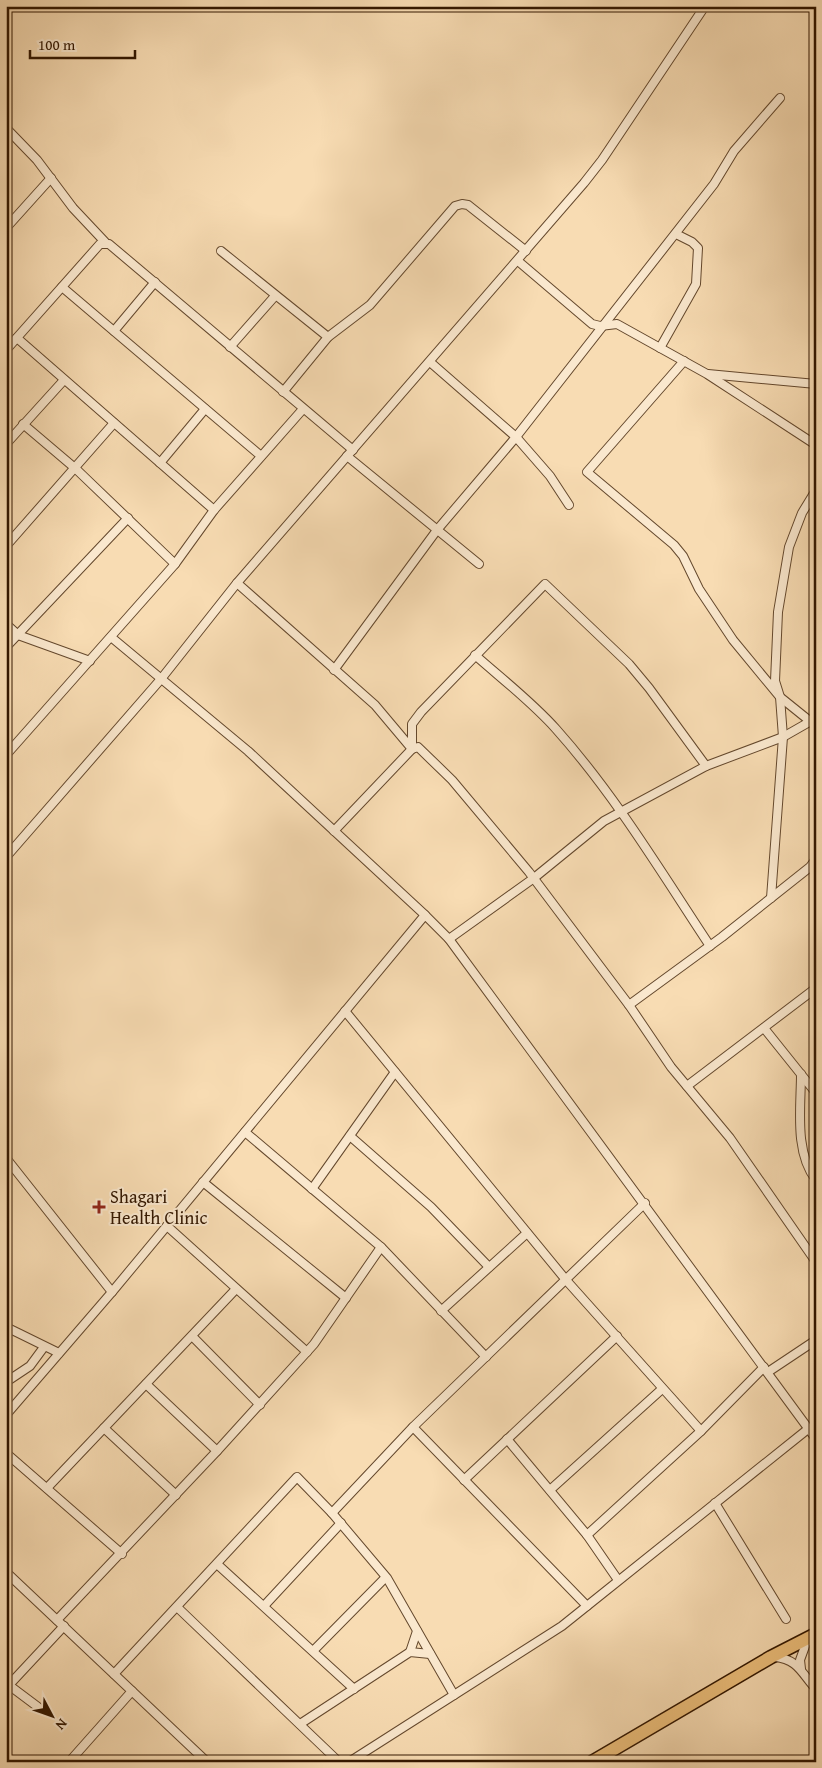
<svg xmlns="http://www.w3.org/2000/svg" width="822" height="1768" font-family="'Gentium Book Plus',serif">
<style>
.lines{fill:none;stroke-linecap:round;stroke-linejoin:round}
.street-casing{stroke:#64482d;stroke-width:10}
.primary-casing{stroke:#331700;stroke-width:15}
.street{stroke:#fae8ce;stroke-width:8}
.primary{stroke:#ecbe7a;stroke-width:12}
.poi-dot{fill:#8f2418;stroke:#fae8ce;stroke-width:2}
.labels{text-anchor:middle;stroke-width:4;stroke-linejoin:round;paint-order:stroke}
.poi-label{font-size:18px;fill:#331700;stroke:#fae8ce;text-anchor:start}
</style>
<rect width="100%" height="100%" fill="#f8dcb3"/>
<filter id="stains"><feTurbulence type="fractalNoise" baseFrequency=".004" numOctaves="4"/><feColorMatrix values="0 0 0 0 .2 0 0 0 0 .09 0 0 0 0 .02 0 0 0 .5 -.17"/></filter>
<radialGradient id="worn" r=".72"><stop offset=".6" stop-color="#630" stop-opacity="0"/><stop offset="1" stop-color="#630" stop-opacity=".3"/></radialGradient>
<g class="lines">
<defs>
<g id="street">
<polyline points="6,128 37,160 73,208 105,242"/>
<polyline points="6,228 51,178"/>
<polyline points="221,251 328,337"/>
<polyline points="518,261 592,324 600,326 617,324 707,374 816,445"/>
<polyline points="62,287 261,456"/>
<polyline points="114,331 155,282"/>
<polyline points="17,338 214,510"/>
<polyline points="230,347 275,296"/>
<polyline points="660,348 696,284 698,248 692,242 676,234"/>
<polyline points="6,350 100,244 109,244 353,450"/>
<polyline points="684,361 587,472 674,545 683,556 699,589 733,640 780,697 816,726"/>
<polyline points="430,362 516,437 550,476 569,505"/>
<polyline points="708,374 816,384"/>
<polyline points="283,392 328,337 370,305 455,206 462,204 468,205 526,251"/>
<polyline points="23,424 76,469 175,564"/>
<polyline points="6,444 64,380"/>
<polyline points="347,456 479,564"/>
<polyline points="160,463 205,409"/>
<polyline points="6,546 114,423"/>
<polyline points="237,583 375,705 412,749 418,747 452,780 529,872 629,1005 671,1067 730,1138 816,1262"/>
<polyline points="6,624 18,635 90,661"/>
<polyline points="111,637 248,751 425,915"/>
<polyline points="6,647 128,518"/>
<path d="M475 655C502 679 532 702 556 729 615 795 661 872 710 946"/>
<polyline points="334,670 437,530 516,437 714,184 734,151 780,98"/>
<polyline points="6,755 175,564 214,510 303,409"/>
<polyline points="334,831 412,749 412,724 421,712 545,584 629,664 649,688 706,766"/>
<polyline points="6,857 161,679 237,583 584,183 602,160 705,6"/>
<polyline points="771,898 783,737 780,697 775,681 778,612 789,547 802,513 816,490"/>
<polyline points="449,939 534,878 604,821 706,766 783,737 811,721"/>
<polyline points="629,1005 722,937 810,867 816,859"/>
<polyline points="345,1011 566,1280 701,1431"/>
<polyline points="764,1028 816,1093"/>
<path d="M801 1074C801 1107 794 1152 816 1180"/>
<polyline points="687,1086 816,988"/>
<polyline points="245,1132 381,1247 486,1357"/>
<polyline points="350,1136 431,1207 489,1267"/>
<polyline points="6,1158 112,1292 425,915 449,939 816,1439"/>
<polyline points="203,1182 346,1298"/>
<polyline points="312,1189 395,1072"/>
<polyline points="167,1226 307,1352"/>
<polyline points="441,1311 527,1233"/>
<polyline points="6,1327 59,1353"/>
<polyline points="192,1336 260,1405"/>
<polyline points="768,1372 816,1340"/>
<polyline points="6,1382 30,1366 44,1347"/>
<polyline points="146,1384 217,1451"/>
<polyline points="6,1415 112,1292"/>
<polyline points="413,1427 587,1606"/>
<polyline points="104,1428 176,1495"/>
<polyline points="507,1439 587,1535 618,1580"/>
<polyline points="6,1453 122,1554"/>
<polyline points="464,1480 617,1336"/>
<polyline points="47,1488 236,1289"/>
<polyline points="550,1490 662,1389"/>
<polyline points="715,1503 786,1619"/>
<polyline points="332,1513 413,1427 645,1203"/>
<polyline points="587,1535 701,1431 764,1367"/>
<polyline points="217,1564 354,1689"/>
<polyline points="6,1572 207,1762"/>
<polyline points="264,1606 341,1523"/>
<polyline points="177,1607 339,1762"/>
<polyline points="57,1620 217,1451 314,1344 381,1247"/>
<polyline points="313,1651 385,1578"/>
<polyline points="410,1652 417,1631"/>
<path d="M775 1657C798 1659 802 1674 816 1689"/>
<polyline points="801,1669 800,1660 808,1638"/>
<polyline points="114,1674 297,1477 332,1513 387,1578 454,1695"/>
<polyline points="6,1683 38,1707"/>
<polyline points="9,1685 64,1626"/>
<polyline points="300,1724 410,1652 430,1654"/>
<polyline points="69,1762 132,1691"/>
<polyline points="349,1762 562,1626 808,1429"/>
</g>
<polyline id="primary" points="592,1762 771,1657 816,1634"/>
</defs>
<use href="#street" class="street-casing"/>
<use href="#primary" class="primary-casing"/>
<use href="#street" class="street"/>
<use href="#primary" class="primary"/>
</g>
<path class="poi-dot" d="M96.5 1199.5h5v5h5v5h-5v5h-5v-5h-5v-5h5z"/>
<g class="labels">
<g class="poi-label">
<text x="110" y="1203">Shagari<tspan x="110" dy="21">Health Clinic</tspan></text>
</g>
</g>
<rect width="822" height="1768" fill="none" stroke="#f8dcb3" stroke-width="25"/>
<rect x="8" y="8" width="807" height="1753" fill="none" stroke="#331700" stroke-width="2.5"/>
<rect x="12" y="12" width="797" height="1743" fill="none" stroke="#331700"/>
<g transform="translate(52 1716) rotate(131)" stroke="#fae8ce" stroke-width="4" paint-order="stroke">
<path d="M0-4L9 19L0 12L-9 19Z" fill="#331700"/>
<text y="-8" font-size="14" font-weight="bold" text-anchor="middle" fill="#331700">N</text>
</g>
<path d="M30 50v8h105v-8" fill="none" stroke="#331700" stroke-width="2.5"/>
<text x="38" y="50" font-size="15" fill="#331700" stroke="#fae8ce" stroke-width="4" paint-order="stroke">100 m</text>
<rect width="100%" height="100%" filter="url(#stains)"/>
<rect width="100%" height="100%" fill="url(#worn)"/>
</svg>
